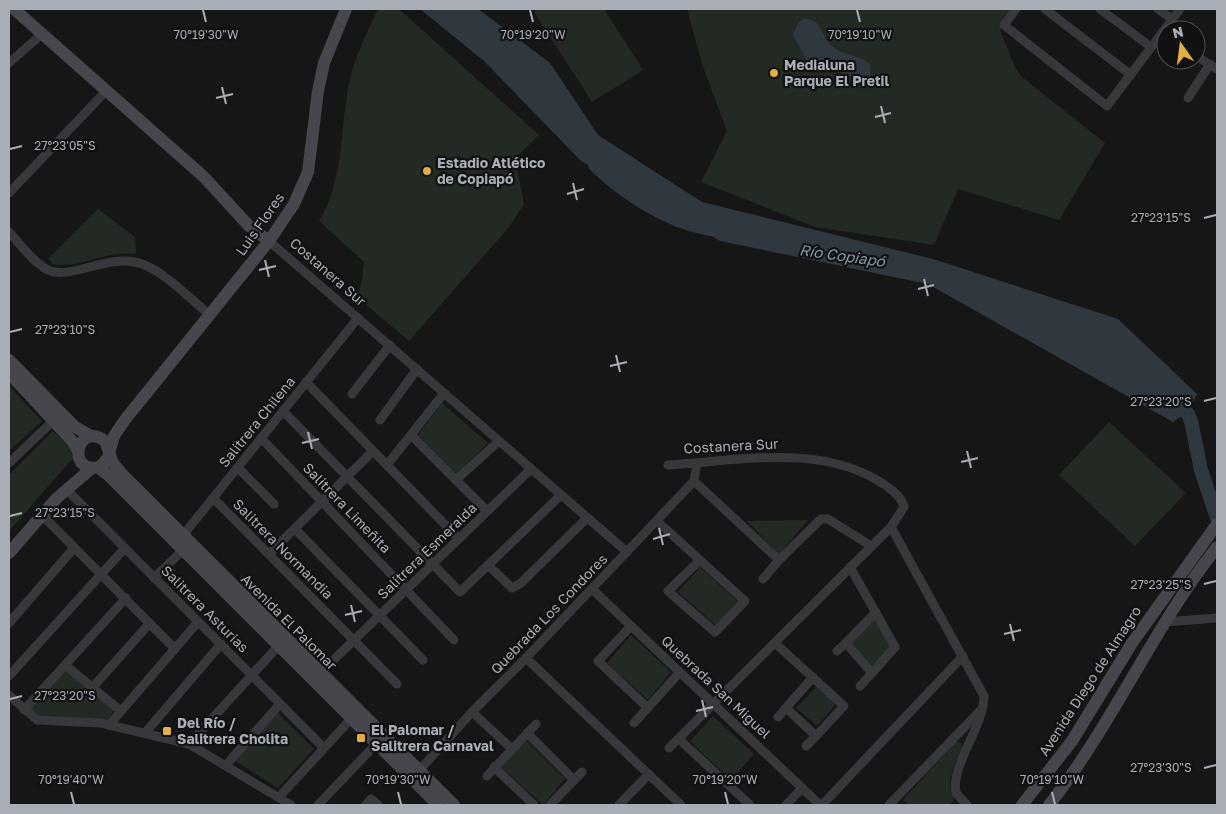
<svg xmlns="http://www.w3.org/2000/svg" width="1226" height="814" font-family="'Golos Text',sans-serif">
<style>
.green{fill:#222a23}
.water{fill:#30383f}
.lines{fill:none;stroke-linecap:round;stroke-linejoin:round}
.river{stroke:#30383f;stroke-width:14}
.street{stroke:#37383c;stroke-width:9}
.secondary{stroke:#45474c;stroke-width:12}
.ticks{fill:none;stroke:#a9adb6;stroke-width:2}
.poi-dot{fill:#e1af44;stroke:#111112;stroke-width:2}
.labels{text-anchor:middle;stroke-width:4.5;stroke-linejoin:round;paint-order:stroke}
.poi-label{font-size:14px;font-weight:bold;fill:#a9adb6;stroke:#111112;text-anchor:start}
.street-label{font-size:14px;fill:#a9adb6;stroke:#111112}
.water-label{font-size:15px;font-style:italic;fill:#8399ae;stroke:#111112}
.ticks-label{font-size:12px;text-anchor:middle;fill:#a9adb6;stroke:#111112;stroke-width:4.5;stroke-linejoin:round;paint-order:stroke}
</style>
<rect width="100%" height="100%" fill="#161617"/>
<g class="green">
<path d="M378 9H399L539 135 515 158 524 204 509 227 409 341 357 297 362 281 364 262 319 221C344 181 340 128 349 84 354 57 367 33 378 9Z"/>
<polygon points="538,9 604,9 643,70 592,102 534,12"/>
<polygon points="687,9 1013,9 1000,30 1016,69 1022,77 1105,143 1059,220 958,189 934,245 815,227 701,182 727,131 703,67"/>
<path d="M98 209 135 237 136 254C106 250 80 269 53 264L48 259Z"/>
<polygon points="9,386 42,421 9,451"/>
<polygon points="442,403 488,443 457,474 418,435"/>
<polygon points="1109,422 1186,493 1135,546 1059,475"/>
<polygon points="53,431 70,448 73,458 9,531 9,475"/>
<polygon points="808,520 779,554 747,521"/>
<polygon points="700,567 738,602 716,625 678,592"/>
<polygon points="875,619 891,647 872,666 852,643"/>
<polygon points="631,635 671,672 648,700 607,663"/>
<polygon points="64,669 114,710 108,719 38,716 30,709"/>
<polygon points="816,687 836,704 817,726 796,708"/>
<polygon points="278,713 314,749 278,788 235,761"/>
<polygon points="713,716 754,754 731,780 690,741"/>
<polygon points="526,740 565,779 543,805 501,767"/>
<path d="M956 742H961L963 746C955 764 944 781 954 799L950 805H909L903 800Z"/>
</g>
<g class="water">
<polygon points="420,9 478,9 550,63 598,135 702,202 933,259 1118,319 1197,394 1187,412 1173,422 928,284 720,241 581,161 484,61"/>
<path d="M804 19C823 18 820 36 831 45 842 56 858 54 870 64V76L861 81 829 68H815L809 65 793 35 799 22Z"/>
</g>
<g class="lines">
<g class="river">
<path d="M595 165C625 194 668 222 710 229"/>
<polyline points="1174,399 1188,414 1191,421 1201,470 1217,518"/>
</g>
<g class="street">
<polyline points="1016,9 1004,25 1107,106 1180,9"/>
<polyline points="1045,9 1131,75"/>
<polyline points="1100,9 1151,47"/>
<polyline points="1158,9 1172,19"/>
<polyline points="1198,57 1217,69"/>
<polyline points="9,63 43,33"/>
<polyline points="1188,98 1210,64"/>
<polyline points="9,193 107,90"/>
<path d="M9 232C20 244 33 262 48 270 70 281 110 252 142 264 165 272 190 299 210 315"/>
<polyline points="269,241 627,552"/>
<polyline points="306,382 459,539"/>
<polyline points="352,394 390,345"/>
<polyline points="283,411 460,592 561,495"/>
<polyline points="380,420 417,369"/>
<polyline points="411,435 487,511"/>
<polyline points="261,438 454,640"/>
<polyline points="9,463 53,421"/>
<polyline points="387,465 444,393"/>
<path d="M668 465C738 461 822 442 885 485 893 491 902 497 904 507L891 527 669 748"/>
<polyline points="238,468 274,504"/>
<polyline points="456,480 499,441"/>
<polyline points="694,481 779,560 821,519 828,519 871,546"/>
<polyline points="66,489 324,748"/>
<polyline points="213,498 397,684"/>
<polyline points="42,515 175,649"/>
<polyline points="657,521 745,601 715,632 668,591 699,561"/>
<path d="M891 527 984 696C984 727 950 766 956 793L967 805"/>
<polyline points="295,529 423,660"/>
<polyline points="180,539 358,318"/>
<polyline points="269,554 373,451"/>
<polyline points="488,565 512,588 521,583 587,518"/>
<polyline points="850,567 895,647 872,673 846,643 876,612"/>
<polyline points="154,578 183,550"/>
<polyline points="763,579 779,560"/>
<polyline points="592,589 820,805"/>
<polyline points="1164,622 1217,618"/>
<polyline points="9,623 74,548"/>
<polyline points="631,626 598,661 648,708"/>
<polyline points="776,644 844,706 816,736 786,708 813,677"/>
<polyline points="837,651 846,643"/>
<polyline points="526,658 681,805"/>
<polyline points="65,665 121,711"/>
<polyline points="320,673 531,469"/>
<polyline points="9,676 124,549"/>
<polyline points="860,686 872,673"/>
<polyline points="92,688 150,623"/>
<polyline points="9,695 37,720 101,723 189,744 282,642"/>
<polyline points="24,710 126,598"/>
<polyline points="472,712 511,748"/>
<polyline points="778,717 786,708"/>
<polyline points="634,723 680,672"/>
<polyline points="109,725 198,622"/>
<polyline points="145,733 221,644"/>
<polyline points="527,733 574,780"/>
<polyline points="680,740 750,805"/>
<polyline points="189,744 291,805"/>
<polyline points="806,746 816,736"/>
<polyline points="226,765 280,704"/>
<polyline points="494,767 534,805"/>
<polyline points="416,774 472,712 526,658 694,481 697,463"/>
<polyline points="487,776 536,724"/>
<polyline points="279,797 351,719"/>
<polyline points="318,805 376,744"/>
<polyline points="366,805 371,799 378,805"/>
<polyline points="550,805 582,772"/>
<polyline points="619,805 649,774"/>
<polyline points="786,805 802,788"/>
<polyline points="822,805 963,656"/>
<polyline points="889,805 982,709"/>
</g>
<g class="secondary">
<polyline points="14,9 204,177 249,226 269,241"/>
<polyline points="9,360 75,427 91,436"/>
<polyline points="9,373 73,442 78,451"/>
<polyline points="110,450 114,436 124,421 269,241 294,204 308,172 318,91 324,63 346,9"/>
<path d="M110 455 100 467C65 475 77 420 105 441L113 463 122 474 454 805"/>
<polyline points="98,467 108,475 438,805"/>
<polyline points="9,553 57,498 92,468"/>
<polyline points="1022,805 1072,741 1132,643 1217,524"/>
<path d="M1049 805C1113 724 1153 628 1217 547"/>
</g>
</g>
<path class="ticks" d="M203 10 206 22M530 10 533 22M857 10 860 22M222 87 226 104M216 98 233 94M881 106 885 123M875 117 891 113M10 149 22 146M573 183 577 200M567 194 584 189M1204 218 1216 215M265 260 269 277M259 270 276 266M924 279 928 296M918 289 934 285M10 332 22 329M616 355 620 372M610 366 627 362M1204 401 1216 398M308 432 312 449M302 443 319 439M967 451 971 468M961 462 978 458M10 516 22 513M659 528 663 545M653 539 670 534M1204 584 1216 581M351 605 355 622M345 615 362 611M1010 624 1014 641M1004 634 1021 630M10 699 22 696M702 700 706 717M696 711 713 707M1204 768 1216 765M71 792 74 804M398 792 401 804M725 792 728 804M1052 792 1055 804"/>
<g class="poi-dot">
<circle cx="774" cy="73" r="5"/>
<circle cx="427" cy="171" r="5"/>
<rect x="162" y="726" width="10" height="10" rx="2.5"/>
<rect x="356" y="733" width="10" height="10" rx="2.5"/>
</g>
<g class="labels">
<g class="poi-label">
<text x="784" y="70">Medialuna<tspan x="784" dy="16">Parque El Pretil</tspan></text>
<text x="437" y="168">Estadio Atlético<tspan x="437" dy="16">de Copiapó</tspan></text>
<text x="177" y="728">Del Río /<tspan x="177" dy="16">Salitrera Cholita</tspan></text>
<text x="371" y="735">El Palomar /<tspan x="371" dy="16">Salitrera Carnaval</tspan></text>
</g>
<g class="street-label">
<text transform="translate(260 224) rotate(-55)" y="5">Luis Flores</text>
<text transform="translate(328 272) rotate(41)" y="5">Costanera Sur</text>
<text transform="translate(257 422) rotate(-51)" y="5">Salitrera Chilena</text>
<text transform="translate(731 446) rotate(-3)" y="5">Costanera Sur</text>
<text transform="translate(347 508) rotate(46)" y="5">Salitrera Limeñita</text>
<text transform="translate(283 549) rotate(45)" y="5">Salitrera Normandia</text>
<text transform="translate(427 551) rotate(-44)" y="5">Salitrera Esmeralda</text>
<text transform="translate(205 609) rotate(45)" y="5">Salitrera Asturias</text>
<text transform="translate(549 614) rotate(-46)" y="5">Quebrada Los Condores</text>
<text transform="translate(289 622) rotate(45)" y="5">Avenida El Palomar</text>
<text transform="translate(1090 681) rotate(-57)" y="5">Avenida Diego de Almagro</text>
<text transform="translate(716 687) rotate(43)" y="5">Quebrada San Miguel</text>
</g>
<g class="water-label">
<text transform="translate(842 256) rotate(8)" y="5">Río Copiapó</text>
</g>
</g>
<g class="ticks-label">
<text x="206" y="39">70°19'30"W</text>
<text x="533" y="39">70°19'20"W</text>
<text x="860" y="39">70°19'10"W</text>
<text x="65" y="150">27°23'05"S</text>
<text x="1161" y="222">27°23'15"S</text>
<text x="65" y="334">27°23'10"S</text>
<text x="1161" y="406">27°23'20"S</text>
<text x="65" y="517">27°23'15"S</text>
<text x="1161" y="589">27°23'25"S</text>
<text x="65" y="700">27°23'20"S</text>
<text x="1161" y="772">27°23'30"S</text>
<text x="71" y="784">70°19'40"W</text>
<text x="398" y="784">70°19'30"W</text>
<text x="725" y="784">70°19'20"W</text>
<text x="1052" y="784">70°19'10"W</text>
</g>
<rect width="1226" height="814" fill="none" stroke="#a9adb6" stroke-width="20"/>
<g transform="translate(1181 45) rotate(346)"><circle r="24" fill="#111112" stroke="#4e4f54"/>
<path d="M0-4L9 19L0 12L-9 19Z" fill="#e1af44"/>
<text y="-8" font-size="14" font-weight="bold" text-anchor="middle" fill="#a9adb6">N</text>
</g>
</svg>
